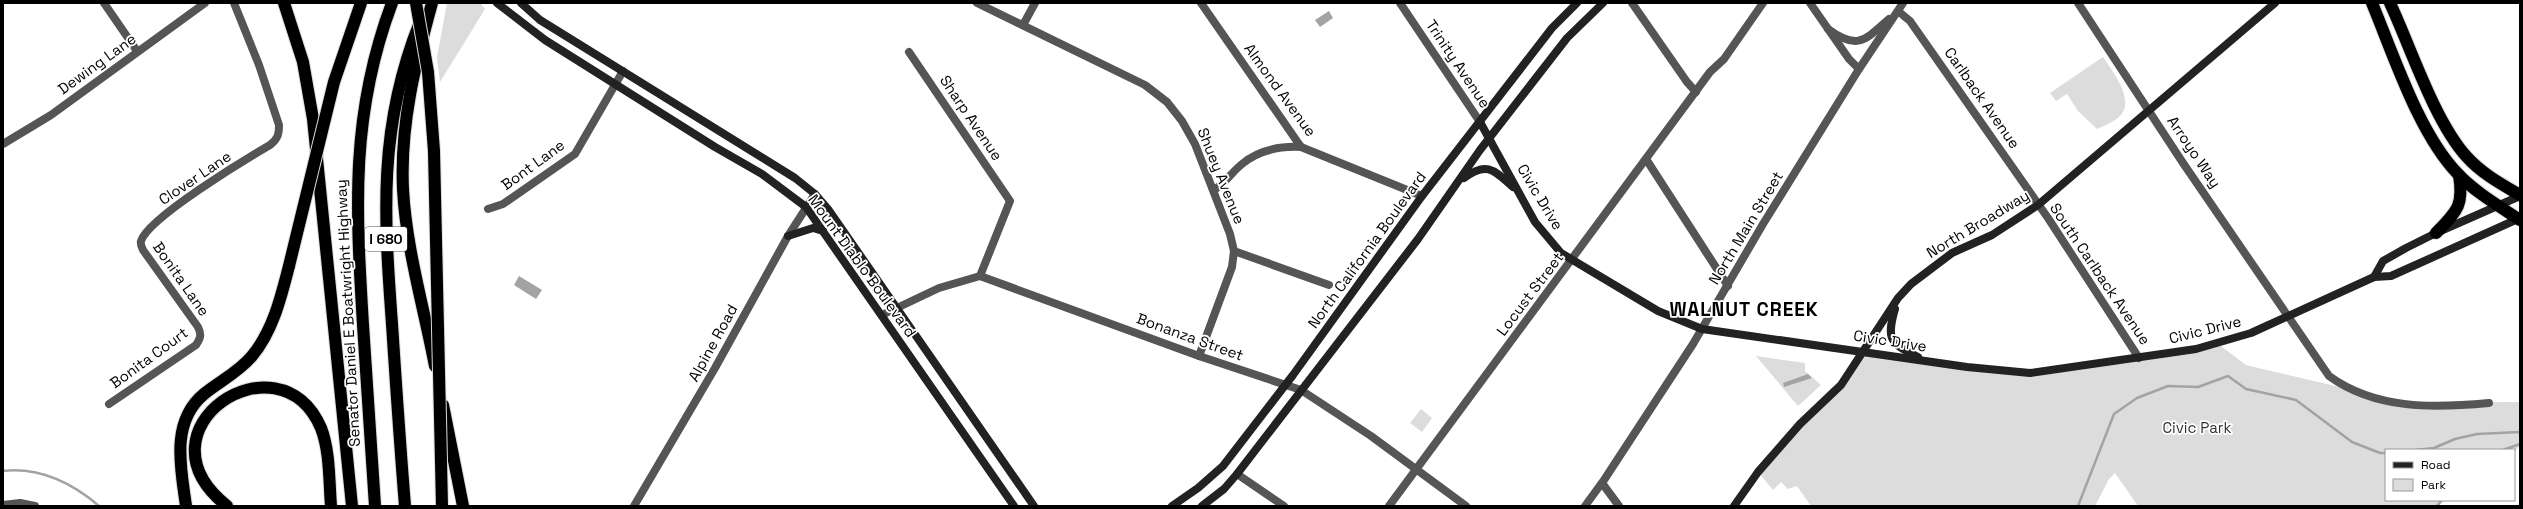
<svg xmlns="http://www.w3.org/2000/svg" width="2523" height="509" font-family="'Space Grotesk',sans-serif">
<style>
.green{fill:#dcdcdc}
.water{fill:#a3a3a3}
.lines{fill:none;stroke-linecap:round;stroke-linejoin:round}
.stream{stroke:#a3a3a3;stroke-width:2.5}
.highway-casing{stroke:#dbdbdb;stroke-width:14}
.street{stroke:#555;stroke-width:8}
.secondary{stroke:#222;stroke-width:8}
.highway{stroke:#000;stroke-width:12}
.highway-bridge-casing{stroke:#dbdbdb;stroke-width:14;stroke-linecap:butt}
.highway-bridge{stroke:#000;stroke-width:12}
.labels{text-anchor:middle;stroke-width:3.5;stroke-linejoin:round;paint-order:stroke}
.shield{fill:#fff;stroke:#4c4c4c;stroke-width:1}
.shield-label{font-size:14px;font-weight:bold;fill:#000}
.street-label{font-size:15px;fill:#000;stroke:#fff}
.park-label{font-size:15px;fill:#333;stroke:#fff}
.district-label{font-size:19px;font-weight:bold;letter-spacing:1px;fill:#000;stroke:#fff}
</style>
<rect width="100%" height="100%" fill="#fff"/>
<g class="green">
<polygon points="447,3 480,3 485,9 440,82 437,57"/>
<path d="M2103 57C2112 71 2137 101 2119 117 2113 122 2104 126 2097 129L2078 111 2067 94 2056 101 2050 93Z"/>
<polygon points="2217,343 2246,365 2348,389 2387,403 2520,402 2520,445 2514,453 2514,450 2386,450 2386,500 2445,500 2438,506 2138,506 2115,473 2109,479 2095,506 1811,506 1797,486 1788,489 1781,482 1773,490 1758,472 1835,392 1863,352 2030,373"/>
<polygon points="1756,356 1805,363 1805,371 1821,385 1798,406"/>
<polygon points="1421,409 1432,418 1422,432 1410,423"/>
</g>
<g class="water">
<polygon points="1329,11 1333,18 1320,27 1315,20"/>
<polygon points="519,276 542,290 536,299 514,285"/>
<polygon points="1808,374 1812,378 1784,387 1783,383"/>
</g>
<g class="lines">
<g class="stream">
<polyline points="2415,450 2434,448 2455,439 2477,434 2520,432"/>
<polyline points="2503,450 2520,444"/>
<path d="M3 471C39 467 72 483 99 506"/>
<polyline points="2078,506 2114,414 2137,398 2168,386 2198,387 2228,376 2246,389 2296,400 2352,442 2380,453 2386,453"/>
<polyline points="2437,506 2442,500"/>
</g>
<defs>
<g id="highway">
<polyline points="284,3 303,62 313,119 352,506"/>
<path d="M432 3C415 65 400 124 403 189 406 248 424 308 435 366"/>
<path d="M2372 3C2394 56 2419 134 2458 174 2475 192 2499 206 2520 220"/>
<path d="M2390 3C2411 48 2434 120 2466 156 2481 173 2501 184 2520 195"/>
<path d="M2436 233C2457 211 2464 206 2459 175"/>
<polyline points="443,405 463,506"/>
<path d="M186 506C181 469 170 422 204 394 220 381 239 372 252 356 273 331 281 297 289 266"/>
<path d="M227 506C130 429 279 331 321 428 330 451 329 481 331 506"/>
<path d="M375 506C371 446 367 385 363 325 356 209 350 115 392 3"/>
<path d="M405 506C400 445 396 385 392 324 384 215 378 127 420 22"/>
</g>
</defs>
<use href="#highway" class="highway-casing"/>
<g class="street">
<polyline points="104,3 137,51"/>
<polyline points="977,3 1145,85 1167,102 1182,121 1195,144 1230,234 1234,251 1232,267 1199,356"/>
<polyline points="1201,3 1301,147 1422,196"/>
<polyline points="1400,3 1480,122"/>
<polyline points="1632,3 1687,82 1696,92"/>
<polyline points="1810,3 1849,59 1859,69"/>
<path d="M2078 3 2183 163 2329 376C2376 410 2434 408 2489 403"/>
<polyline points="1898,11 1910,21 2048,218 2139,358"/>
<polyline points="1023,25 1035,3"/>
<path d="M1828 29C1858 51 1865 40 1889 19"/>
<polyline points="909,52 1010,201 980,276"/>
<polyline points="3,144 51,115 205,3"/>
<polyline points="1646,159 1728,286"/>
<path d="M1214 190C1225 183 1232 172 1242 164 1259 150 1280 146 1301 147"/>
<polyline points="488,209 503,204 575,154 623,71"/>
<polyline points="1234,251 1329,285"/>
<polyline points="882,315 939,288 980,276 1199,356 1301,390 1371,436 1466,506"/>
<path d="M109 404 196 345C200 339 202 335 198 327L143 250C142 247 140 244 141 241 148 218 246 159 270 145 278 139 279 134 279 125L259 65 234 3"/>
<polyline points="1237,474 1284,506"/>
<polyline points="1602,483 1619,506"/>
<polyline points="3,505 20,503 35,506"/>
<polyline points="634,506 715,368 788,236 815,194"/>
<polyline points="1389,506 1710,72 1724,59 1763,3"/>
<polyline points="1585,506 1604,480 1693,344 1763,224 1859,69 1903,3"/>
</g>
<g class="secondary">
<polyline points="497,3 545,40 715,147 762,174 806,207 1014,506"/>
<polyline points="521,3 540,20 795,178 815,194 828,209 1034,506"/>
<polyline points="1480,122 1535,222 1561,253 1658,311 1702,329 1967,367 2030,373 2196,349 2251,333 2374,277 2391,276 2520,218"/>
<path d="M1464 178C1487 161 1494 170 1513 187"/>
<polyline points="788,236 813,228 823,231"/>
<polyline points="2374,277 2383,261 2406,248 2436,233 2520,196"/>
<path d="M1895 309C1886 340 1890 343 1918 357"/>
<polyline points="1172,506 1198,488 1223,466 1293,375 1422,196 1552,28 1577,3"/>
<polyline points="1202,506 1224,489 1237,474 1418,239 1480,150 1567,38 1603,3"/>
<polyline points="1734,506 1758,472 1800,424 1841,385 1898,298 1911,284 1952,253 1992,235 2038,205 2275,3"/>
</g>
<use href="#highway" class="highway"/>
<defs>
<g id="highway-bridge">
<polyline points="416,3 428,72 434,151 442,506"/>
<polyline points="289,266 334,82 361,3"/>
</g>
</defs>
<use href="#highway-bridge" class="highway-bridge-casing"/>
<use href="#highway-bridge" class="highway-bridge"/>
</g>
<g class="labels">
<rect class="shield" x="365" y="227" width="42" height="24" rx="3"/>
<g class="shield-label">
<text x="386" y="244">I 680</text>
</g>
<g class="street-label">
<text transform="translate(97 64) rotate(-36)" y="5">Dewing Lane</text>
<text transform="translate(1458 64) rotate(56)" y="5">Trinity Avenue</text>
<text transform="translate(1280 90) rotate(54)" y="5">Almond Avenue</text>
<text transform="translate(1982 98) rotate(55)" y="5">Carlback Avenue</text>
<text transform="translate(971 118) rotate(56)" y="5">Sharp Avenue</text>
<text transform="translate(2194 152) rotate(56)" y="5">Arroyo Way</text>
<text transform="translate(533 165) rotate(-36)" y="5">Bont Lane</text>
<text transform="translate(1221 176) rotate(68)" y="5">Shuey Avenue</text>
<text transform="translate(195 178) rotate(-34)" y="5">Clover Lane</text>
<text transform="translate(1540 197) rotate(59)" y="5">Civic Drive</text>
<text transform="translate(1978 224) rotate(-31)" y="5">North Broadway</text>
<text transform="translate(1746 228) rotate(-59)" y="5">North Main Street</text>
<text transform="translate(1367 250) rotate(-54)" y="5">North California Boulevard</text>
<text transform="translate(862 266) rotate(54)" y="5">Mount Diablo Boulevard</text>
<text transform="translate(2100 274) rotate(56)" y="5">South Carlback Avenue</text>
<text transform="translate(181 279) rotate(55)" y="5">Bonita Lane</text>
<text transform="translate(1530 294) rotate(-53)" y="5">Locust Street</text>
<text transform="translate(348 313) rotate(-93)" y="5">Senator Daniel E Boatwright Highway</text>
<text transform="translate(2205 330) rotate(-14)" y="5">Civic Drive</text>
<text transform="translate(1190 337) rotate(20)" y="5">Bonanza Street</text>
<text transform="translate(1890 341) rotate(9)" y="5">Civic Drive</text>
<text transform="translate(713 343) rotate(-61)" y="5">Alpine Road</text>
<text transform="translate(149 358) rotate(-36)" y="5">Bonita Court</text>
</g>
<g class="park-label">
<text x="2197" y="433">Civic Park</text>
</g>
<g class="district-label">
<text x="1744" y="316">WALNUT CREEK</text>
</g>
</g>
<rect width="2523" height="509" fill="none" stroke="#000000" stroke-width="8"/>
<rect x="2385" y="449" width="130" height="52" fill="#ffffff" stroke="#999999"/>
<rect x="2393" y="462" width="20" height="6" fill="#222222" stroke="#999999"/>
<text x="2421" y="469" font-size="12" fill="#000000">Road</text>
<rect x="2393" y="479" width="20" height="12" fill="#dcdcdc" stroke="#999999"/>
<text x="2421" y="489" font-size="12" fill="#000000">Park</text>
</svg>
